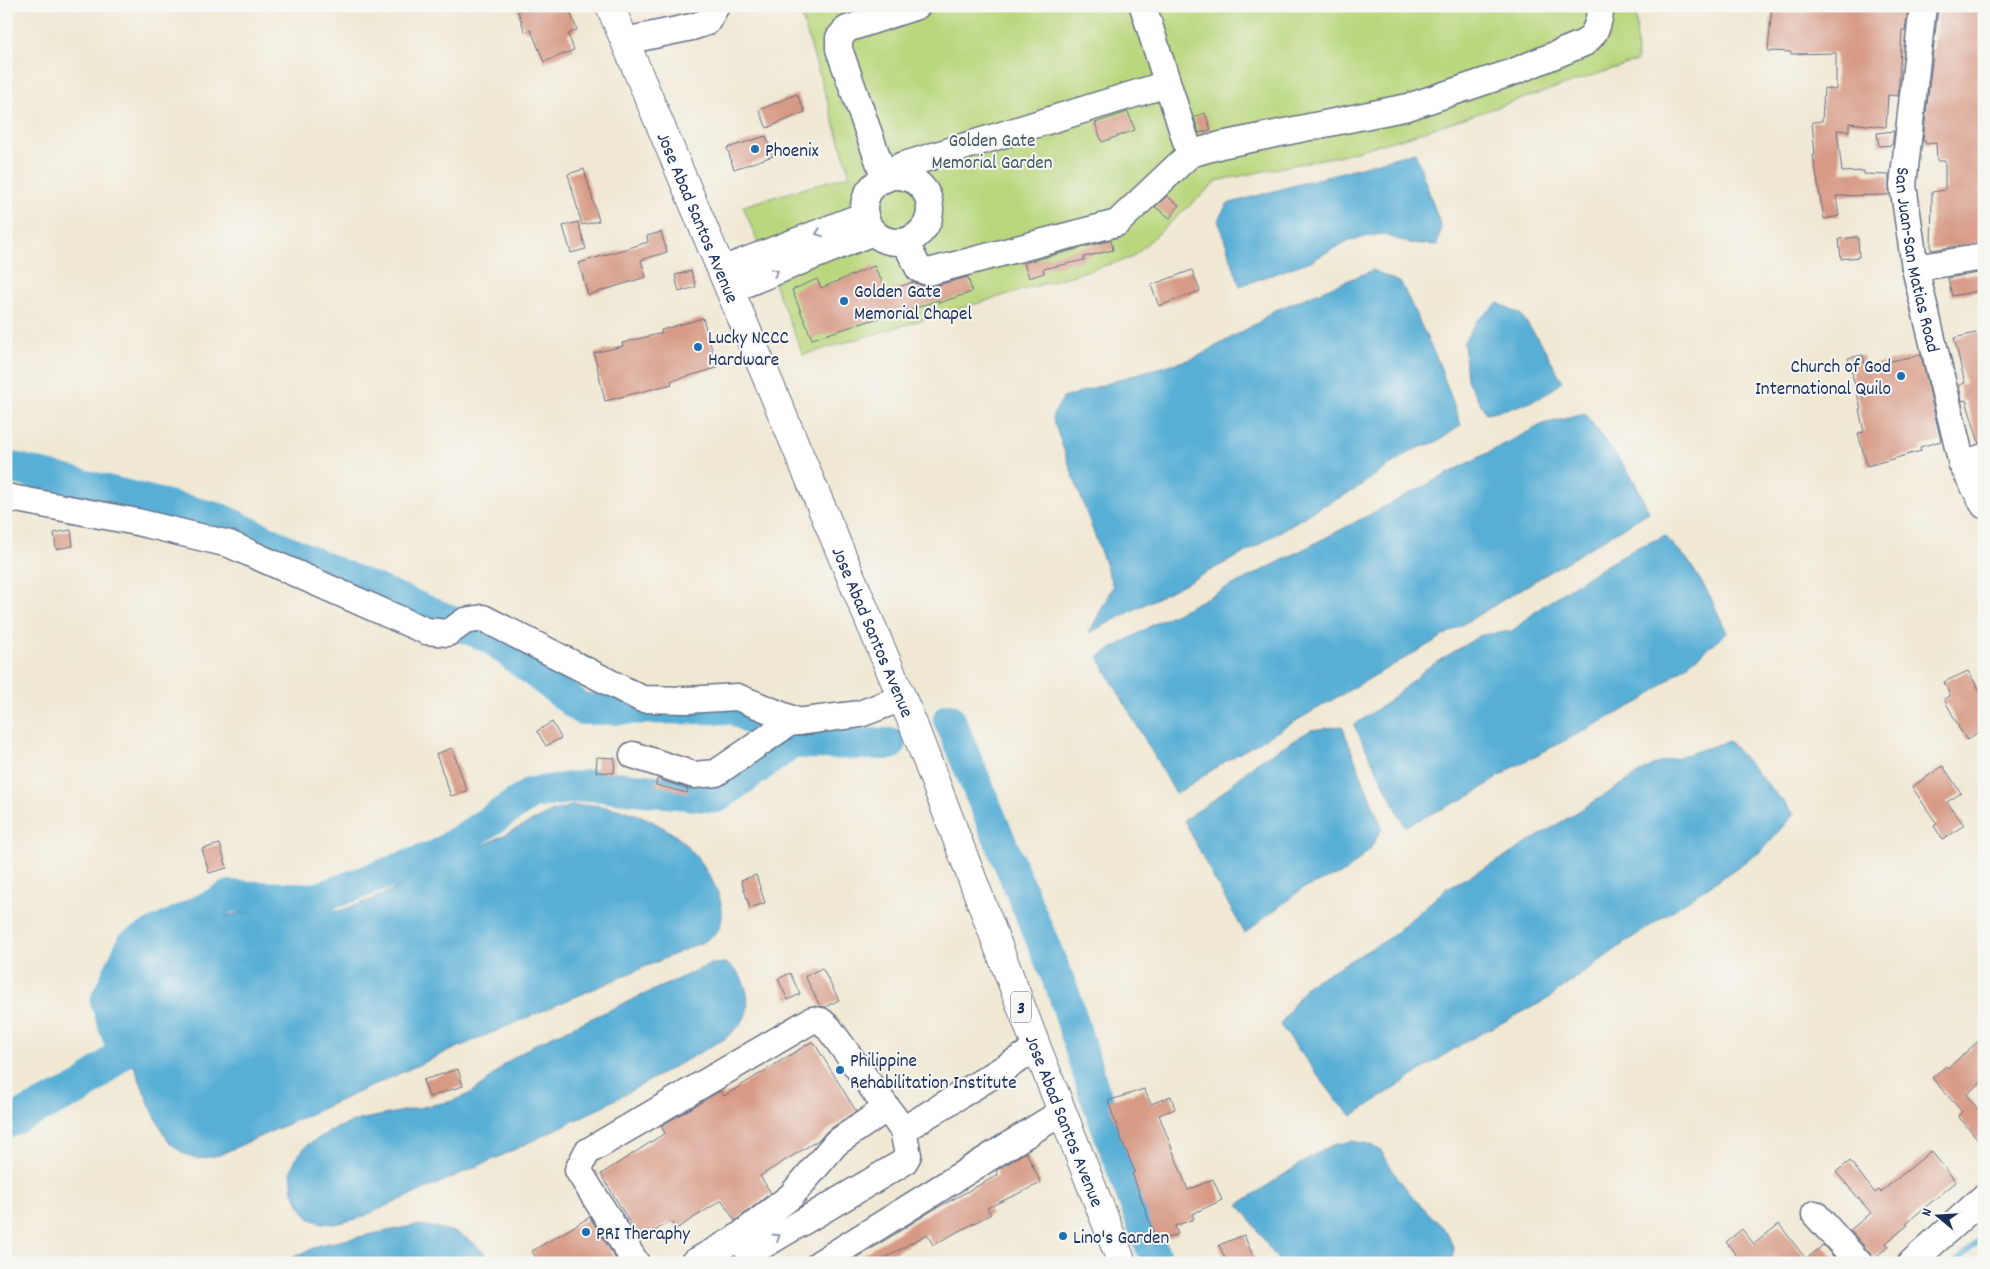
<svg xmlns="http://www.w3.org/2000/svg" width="1990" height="1269" font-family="Dekko,sans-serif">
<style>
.green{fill:#bad77d;stroke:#6a836e}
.water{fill:#59afd6;stroke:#3a6f9a}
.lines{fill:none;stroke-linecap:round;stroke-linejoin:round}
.stream{stroke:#59afd6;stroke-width:5.5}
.river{stroke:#59afd6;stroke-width:32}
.building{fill:#d79a85}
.minor-casing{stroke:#667087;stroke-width:29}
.highway-casing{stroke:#667087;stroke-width:30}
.minor{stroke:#fff;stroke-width:26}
.highway{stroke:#fff;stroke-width:28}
.oneway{stroke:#8d97ae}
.poi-dot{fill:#1f6fb2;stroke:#f6f6f2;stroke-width:2}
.labels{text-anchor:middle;stroke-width:4;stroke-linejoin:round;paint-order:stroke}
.shield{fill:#f6f6f2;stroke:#5d6b8a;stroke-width:1}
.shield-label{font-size:18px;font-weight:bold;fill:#1b2f5e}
.park-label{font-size:19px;fill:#435966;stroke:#f6f6f2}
.poi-label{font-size:19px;fill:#1b2f5e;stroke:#f6f6f2;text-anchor:start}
.street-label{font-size:19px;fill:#1b2f5e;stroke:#f6f6f2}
</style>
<rect width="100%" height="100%" fill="#f6f6f2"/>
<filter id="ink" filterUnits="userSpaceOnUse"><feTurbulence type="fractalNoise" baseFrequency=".02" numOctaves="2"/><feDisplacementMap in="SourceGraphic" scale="10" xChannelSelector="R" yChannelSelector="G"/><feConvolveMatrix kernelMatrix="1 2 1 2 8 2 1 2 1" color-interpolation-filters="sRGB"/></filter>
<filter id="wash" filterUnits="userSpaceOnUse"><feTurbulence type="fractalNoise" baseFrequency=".0096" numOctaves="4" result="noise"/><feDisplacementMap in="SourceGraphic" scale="20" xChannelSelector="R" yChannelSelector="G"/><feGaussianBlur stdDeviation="1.12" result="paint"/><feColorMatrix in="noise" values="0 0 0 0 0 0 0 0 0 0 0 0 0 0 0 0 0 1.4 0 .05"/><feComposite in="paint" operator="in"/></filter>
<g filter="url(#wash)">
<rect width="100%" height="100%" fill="#f0e8d3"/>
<polygon class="green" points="805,6 1636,6 1637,61 1410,136 1346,154 1217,181 1131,258 803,355 743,206 850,175 799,8"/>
<g class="water">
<polygon points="1415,152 1441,227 1437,245 1409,243 1381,234 1349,240 1311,261 1240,286 1218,220 1227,204"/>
<polygon points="1373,270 1401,283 1438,361 1461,425 1439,441 1412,450 1351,492 1318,508 1252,549 1089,633 1113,586 1052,417 1063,398 1143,372 1195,358 1259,322 1271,312"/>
<path d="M1498 303 1521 315 1543 346 1562 381C1542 402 1514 408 1486 413L1467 380 1464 342 1477 321Z"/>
<polygon points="1585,414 1634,480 1649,512 1435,641 1226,761 1176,794 1098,657 1154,624 1279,562 1543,424"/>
<polygon points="1665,536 1687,559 1710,596 1727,633 1643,700 1512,768 1472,795 1405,826 1354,725 1385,704 1427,668 1481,635 1512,631 1540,608 1580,581 1633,549"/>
<polygon points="1342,726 1382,828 1370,849 1346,872 1302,889 1245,933 1214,879 1184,820 1215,799 1257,762 1311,730"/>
<polygon points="1729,741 1794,814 1760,852 1623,944 1546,1000 1463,1043 1352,1116 1338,1102 1280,1025 1307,985 1388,939 1447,888 1500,860 1653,765"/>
<path d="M591 805C612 807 631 811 650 820 658 825 669 830 676 836 697 853 733 900 719 928 717 933 710 937 705 941L445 1053 219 1155 199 1159 184 1154 168 1141 150 1106 130 1056 120 1009 121 988 127 970 139 955 157 943 207 921 238 913 338 911 371 900 553 811 572 806Z"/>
<path d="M724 963C742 969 752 995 746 1014 743 1024 734 1031 726 1038L600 1108 503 1155 357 1219 335 1224 323 1223 310 1219 300 1206 293 1191 291 1171 296 1158 307 1145 334 1129 359 1120 452 1101 469 1094 484 1084 506 1063 535 1044 711 964Z"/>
<path d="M1353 1141 1372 1145 1381 1151 1397 1177 1413 1197 1447 1232 1454 1250 1451 1263H1280C1265 1243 1254 1223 1239 1204L1317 1153 1333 1145Z"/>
<path d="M416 1225C452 1229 469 1233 493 1263H281L320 1245Z"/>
</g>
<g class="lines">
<polyline class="stream" points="1955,1263 1984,1236"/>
<g class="river">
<polyline points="6,469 14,468 220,519 331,571 491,638 582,709 733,708 792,743 890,744"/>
<polyline points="949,719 1063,991 1093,1089 1157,1263"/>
<polyline points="6,1123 81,1088 123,1052 106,1001 132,945 230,896 316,899 438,855 532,793 593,785 717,797 792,743"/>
</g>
</g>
<g id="blocks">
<g class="building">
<polygon points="516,6 568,6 577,30 568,34 574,50 544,62 531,30 525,32"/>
<polygon points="1772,6 1908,8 1905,30 1902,30 1898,96 1888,95 1886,127 1849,123 1849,131 1837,130 1842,172 1864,171 1864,174 1889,175 1889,195 1836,196 1839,216 1824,219 1813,155 1815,155 1812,122 1822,121 1824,88 1836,90 1836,53 1791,54 1791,52 1768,51"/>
<polygon points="1938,9 1984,10 1984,242 1931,250 1932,192 1945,190 1945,161 1937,161 1936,143 1926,144 1925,141 1923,141"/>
<polygon points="797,94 805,112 767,128 759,110"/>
<polygon points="1128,112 1135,130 1102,142 1095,123"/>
<polygon points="1205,113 1211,130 1199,133 1194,117"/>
<polygon points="1894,131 1892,145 1879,146 1877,133"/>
<polygon points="766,136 773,156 734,169 727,148"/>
<polygon points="584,169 599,221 582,225 568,174"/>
<polygon points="1167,196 1179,205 1170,218 1155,207"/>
<polygon points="578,222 586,249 571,253 563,226"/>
<polygon points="661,232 667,252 641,260 646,277 588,295 579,263 648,242 647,236"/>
<polygon points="1858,237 1859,257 1841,259 1839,239"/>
<polygon points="1111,240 1113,250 1084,257 1084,260 1043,269 1044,273 1029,278 1024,263"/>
<polygon points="874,266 887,291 913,282 923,286 931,287 968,277 972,292 939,303 938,300 908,311 907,309 812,339 792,290 817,279 821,288"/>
<polygon points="1192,270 1200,291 1159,306 1151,285"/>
<polygon points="691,271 696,287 679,292 675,275"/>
<polygon points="1984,272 1984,290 1952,296 1948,278"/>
<polygon points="703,318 717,368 671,381 672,384 605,401 594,353 623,346 622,343 662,333 661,330"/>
<polygon points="1984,331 1984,442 1979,443 1966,400 1962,401 1959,385 1965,383 1954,338"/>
<polygon points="1863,355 1865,366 1921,355 1941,441 1920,447 1921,451 1867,466 1858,433 1864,432 1859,409 1861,409 1848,358"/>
<polygon points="71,530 73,546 56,549 54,533"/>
<polygon points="1968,671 1984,698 1984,728 1967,740 1958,727 1959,727 1944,699 1950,696 1944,682"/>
<polygon points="552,722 561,738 546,746 537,731"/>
<polygon points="452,748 467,791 451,796 436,754"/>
<polygon points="597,757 615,758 614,773 596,772"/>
<polygon points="1943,766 1961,793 1947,802 1964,825 1943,840 1934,826 1937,824 1912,787"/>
<polygon points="657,779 688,789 687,793 656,785"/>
<polygon points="220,844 227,868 209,873 202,849"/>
<polygon points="756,875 765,903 750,908 741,880"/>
<polygon points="822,968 839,1000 825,1007 820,1006 805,976"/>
<polygon points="790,973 800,994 788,1000 778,979"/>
<polygon points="1984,1036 1984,1080 1966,1095 1984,1116 1984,1146 1958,1116 1962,1112 1932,1078 1946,1066 1948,1068"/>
<polygon points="813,1041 856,1111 827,1131 820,1139 760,1176 771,1193 735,1221 722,1200 676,1229 671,1221 640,1240 601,1174 665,1133 661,1126 720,1091 724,1096"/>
<polygon points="458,1069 463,1086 429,1097 423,1080"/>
<polygon points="1144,1089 1151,1104 1171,1096 1175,1109 1159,1115 1188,1190 1213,1179 1222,1200 1192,1214 1194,1219 1175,1226 1178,1234 1157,1242 1132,1173 1135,1172 1120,1136 1108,1101"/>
<polygon points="1931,1151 1956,1182 1906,1223 1908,1225 1886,1243 1889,1246 1873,1259 1870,1253 1850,1230 1871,1213 1836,1172 1850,1161 1875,1193 1879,1190 1881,1192"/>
<polygon points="1026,1152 1041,1183 987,1208 991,1214 933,1245 927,1234 876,1263 849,1263 933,1210 998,1175 996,1171"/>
<polygon points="590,1217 618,1263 539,1263 532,1251"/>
<polygon points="1779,1224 1806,1259 1823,1245 1839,1263 1742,1263 1726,1242 1742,1229 1754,1244"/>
<polygon points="1244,1235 1256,1263 1227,1263 1219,1245"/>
</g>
</g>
</g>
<g filter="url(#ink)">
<use href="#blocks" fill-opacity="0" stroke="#667087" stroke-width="1"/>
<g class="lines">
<defs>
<g id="minor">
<polyline points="1143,6 1190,154"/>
<path id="s1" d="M1923 6 1903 185 1915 268 1962 464 1984 505"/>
<polyline points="625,41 692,27 707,22 716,6"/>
<circle cx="897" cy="209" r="33"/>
<polyline points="907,178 901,166 1167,84"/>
<polyline points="885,179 839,49 839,38 847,29 917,6"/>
<path d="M905 242 919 269 928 272 1117 223 1190 154 1221 145 1408 107 1513 72 1584 43C1597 34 1599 21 1601 6"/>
<polyline points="1915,268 1984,257"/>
<polyline points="722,270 865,215"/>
<polyline points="730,290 873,232"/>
<polyline points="1962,464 1984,457"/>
<polyline points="6,497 137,522 229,544 426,631 448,633 465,621 483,618 642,699 687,700 737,697 799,722"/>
<polyline points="633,755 694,775 716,773 789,723 860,714 902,698"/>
<polyline points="903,1130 1037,1048"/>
<polyline points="1815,1214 1859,1263"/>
<path d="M636 1263 578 1170 587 1152 812 1020 821 1021 828 1027 903 1130 908 1155 904 1162 760 1247C747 1250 744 1248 737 1238"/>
<polyline points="693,1263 737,1238 791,1196 836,1143 887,1108"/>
<polyline points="820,1263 1062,1112"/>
<polyline points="1911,1263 1984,1197"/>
</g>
<g id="highway">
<path id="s2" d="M610 6 913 724 1037 1048 1122 1263"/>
</g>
</defs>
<use href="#minor" class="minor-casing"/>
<use href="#highway" class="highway-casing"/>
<use href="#minor" class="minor"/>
<use href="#highway" class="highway"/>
</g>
<defs><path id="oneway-chevron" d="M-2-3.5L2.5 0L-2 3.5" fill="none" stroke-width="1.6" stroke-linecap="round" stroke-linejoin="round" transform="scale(1.25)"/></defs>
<g class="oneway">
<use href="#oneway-chevron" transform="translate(819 233) rotate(159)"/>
<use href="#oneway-chevron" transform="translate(775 272) rotate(-22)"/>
<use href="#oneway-chevron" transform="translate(777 1237) rotate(-31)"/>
</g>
</g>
<g class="poi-dot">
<circle cx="755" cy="149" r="5"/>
<circle cx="844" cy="301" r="5"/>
<circle cx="698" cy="347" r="5"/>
<circle cx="1901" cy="376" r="5"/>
<circle cx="840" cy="1070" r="5"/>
<circle cx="586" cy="1232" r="5"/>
<circle cx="1063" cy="1236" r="5"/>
</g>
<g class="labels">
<rect class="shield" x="1011" y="991.5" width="20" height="31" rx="4"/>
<g class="shield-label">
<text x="1021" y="1013">3</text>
</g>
<g class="park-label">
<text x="992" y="146">Golden Gate<tspan x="992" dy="22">Memorial Garden</tspan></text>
</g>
<g class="poi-label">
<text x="765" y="156">Phoenix</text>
<text x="854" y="297">Golden Gate<tspan x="854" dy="22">Memorial Chapel</tspan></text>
<text x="708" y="343">Lucky NCCC<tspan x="708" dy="22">Hardware</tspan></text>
<text x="1891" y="372" text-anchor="end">Church of God<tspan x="1891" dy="22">International Quilo</tspan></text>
<text x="850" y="1066">Philippine<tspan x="850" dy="22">Rehabilitation Institute</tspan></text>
<text x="596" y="1239">PRI Theraphy</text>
<text x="1073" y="1243">Lino's Garden</text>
</g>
<g class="street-label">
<text dy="7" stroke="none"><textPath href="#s2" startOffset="229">Jose Abad Santos Avenue</textPath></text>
<text dy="7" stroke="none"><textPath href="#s1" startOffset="256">San Juan-San Matias Road</textPath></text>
<text dy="7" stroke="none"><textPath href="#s2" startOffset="679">Jose Abad Santos Avenue</textPath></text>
<text dy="7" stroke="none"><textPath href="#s2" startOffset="1204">Jose Abad Santos Avenue</textPath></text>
</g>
</g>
<rect width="1990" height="1269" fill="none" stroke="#f6f6f2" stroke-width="25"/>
<g transform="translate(1938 1216) rotate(288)" stroke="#f6f6f2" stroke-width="4" paint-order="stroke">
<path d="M0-4L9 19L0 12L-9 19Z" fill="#1b2f5e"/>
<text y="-8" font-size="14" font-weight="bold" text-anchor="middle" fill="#1b2f5e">N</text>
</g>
</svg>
